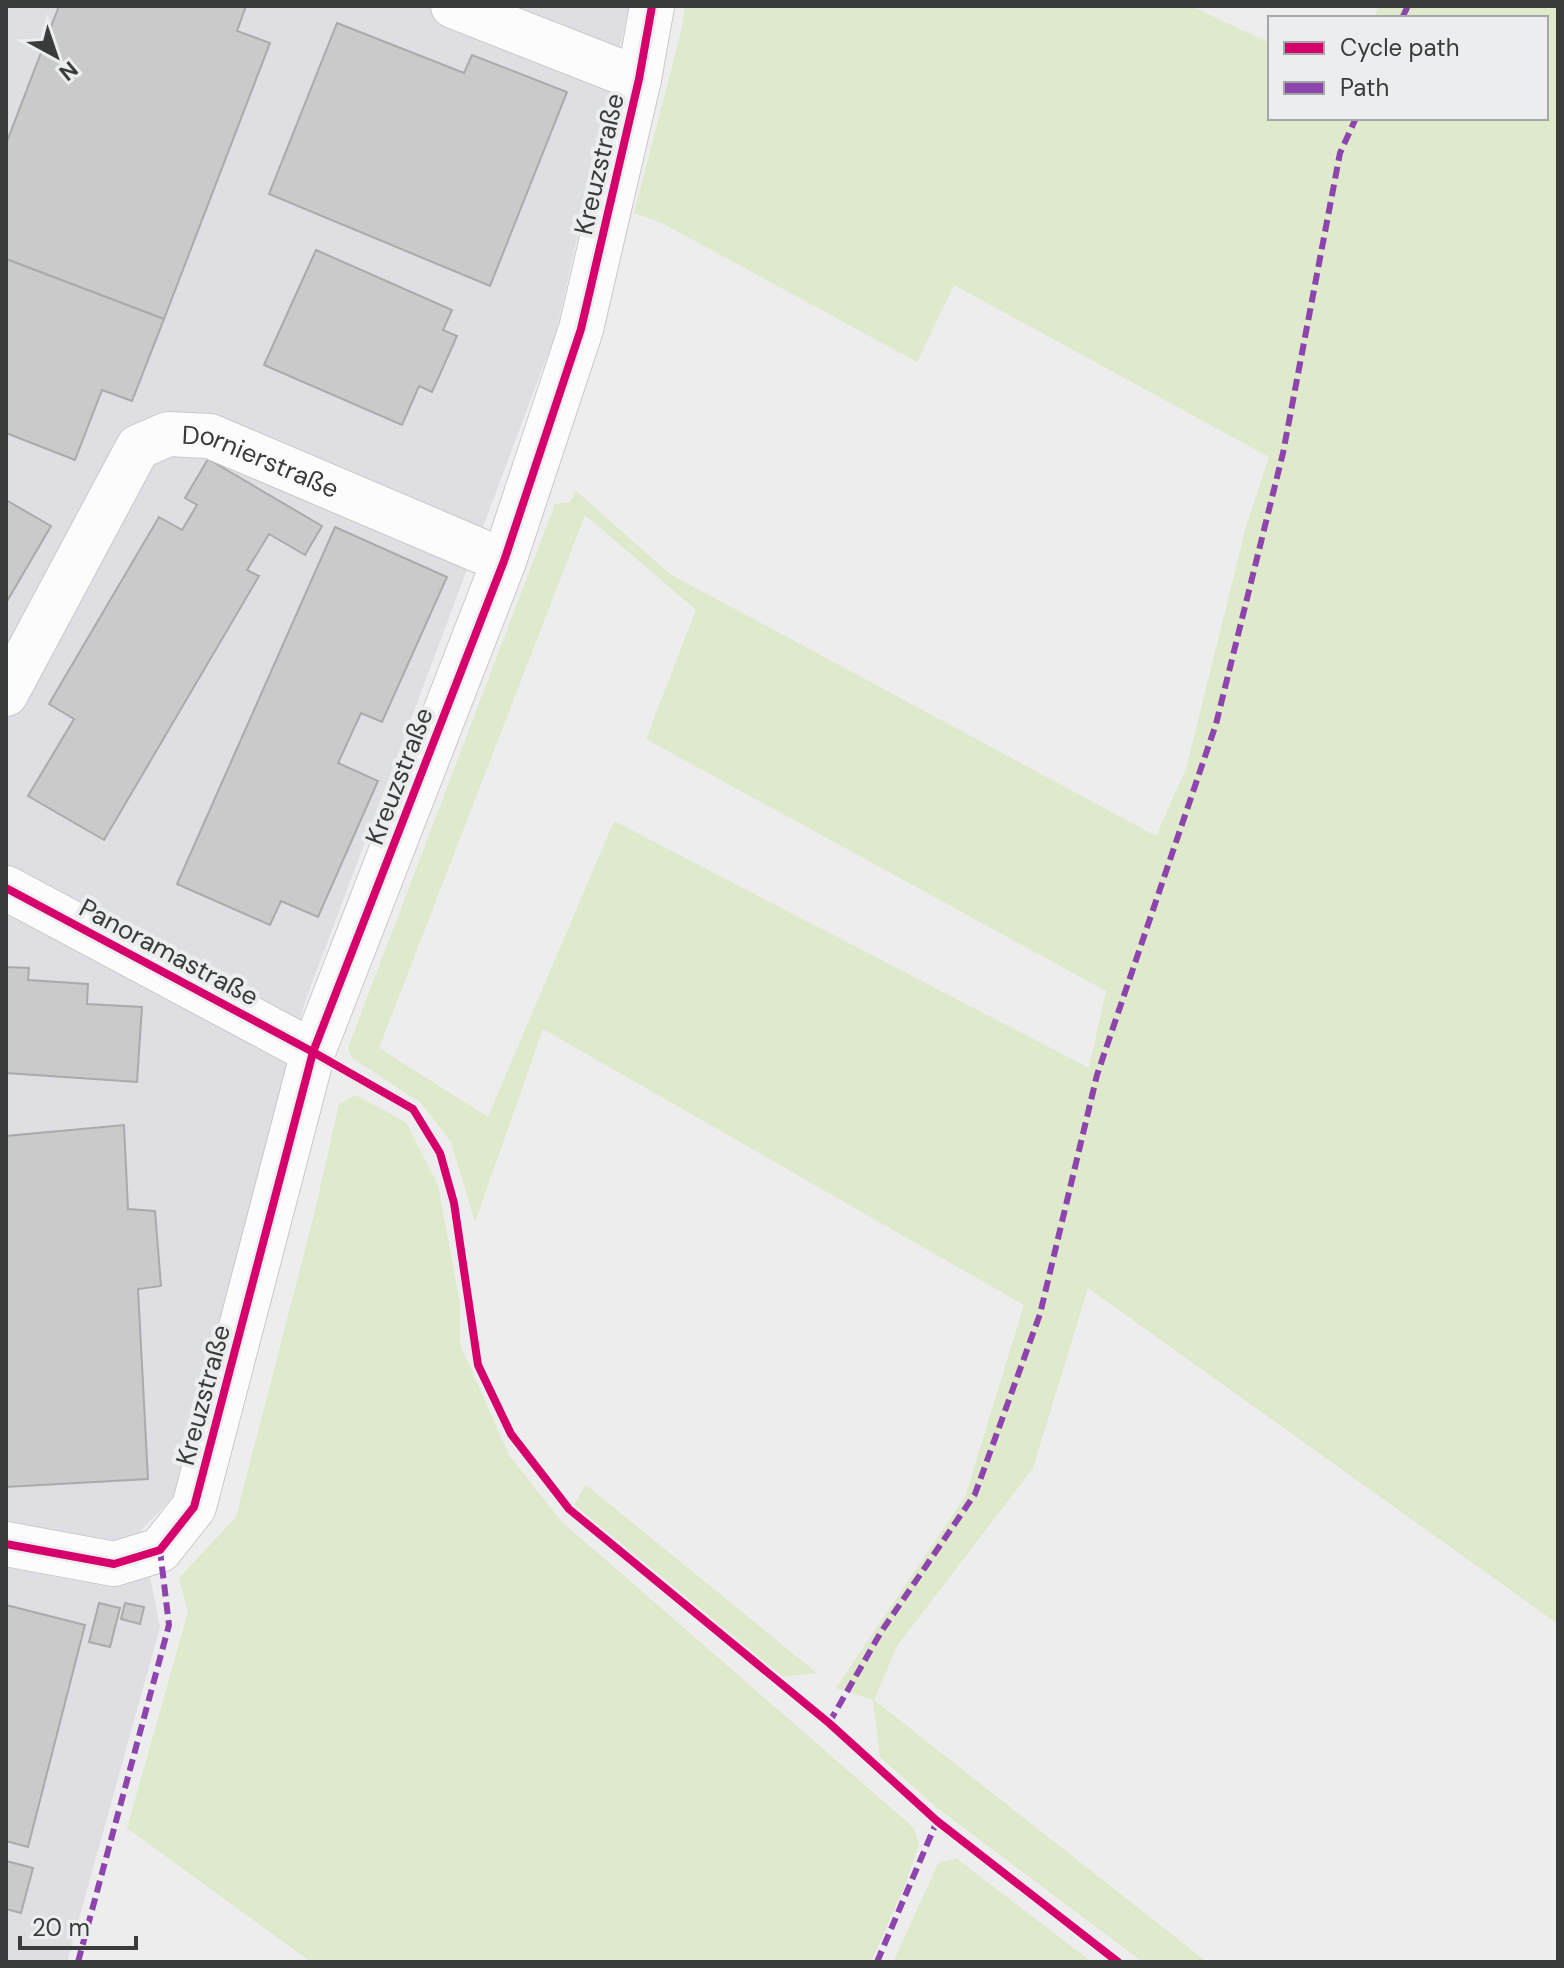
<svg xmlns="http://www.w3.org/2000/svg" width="1564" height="1968" font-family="'DM Sans',sans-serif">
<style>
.built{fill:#dedee3}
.green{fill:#dfe9cb;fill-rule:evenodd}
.building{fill:#cacaca;stroke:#abaaaa;stroke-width:2}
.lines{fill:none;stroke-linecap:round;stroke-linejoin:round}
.minor-casing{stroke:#c9c9ca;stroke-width:46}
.minor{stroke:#fcfcfc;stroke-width:44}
.quiet{stroke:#8e44ad;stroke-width:6;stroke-dasharray:12 6;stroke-linecap:butt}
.cycleway-casing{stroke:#ecedee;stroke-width:13}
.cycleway{stroke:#d6006c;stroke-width:8}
.labels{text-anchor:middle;stroke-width:8;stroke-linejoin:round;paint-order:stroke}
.street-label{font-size:26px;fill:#3a3b3b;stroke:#ecedee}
</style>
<rect width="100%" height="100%" fill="#ededed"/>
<polygon class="built" points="6,6 629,6 556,332 305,1002 175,1495 141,1530 160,1627 67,1962 6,1962"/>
<g class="green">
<path d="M685 6H1191L1270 43V118H1546V18H1374L1379 6H1558V1624L1088 1288 1033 1468 897 1646 874 1700 1207 1962H1143L936 1807 880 1757 873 1700 836 1688 965 1497 1024 1305 543 1029 475 1222 451 1142 421 1103 352 1058 348 1048 555 504 570 502 576 491 670 574 1156 836 1186 769 1246 527 1269 457 954 285 917 362 662 223 634 213 682 28ZM585 515 696 610 646 739 1106 991 1089 1068 614 821 488 1117 379 1048Z"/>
<polygon points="355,1095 406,1122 438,1185 460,1304 460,1344 509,1455 561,1521 914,1828 919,1845 903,1890 871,1962 311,1962 127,1828 188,1612 179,1578 236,1517 314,1215 339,1104"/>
<polygon points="586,1484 586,1485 817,1673 782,1677 574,1505"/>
<polygon points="957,1859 1092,1962 893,1962 939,1862"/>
</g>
<g class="building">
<polygon points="59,6 246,6 237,31 270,43 164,319 6,259 6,144"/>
<polygon points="337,23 464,73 472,55 567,92 490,286 269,194"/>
<polygon points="316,250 452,310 443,330 457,336 432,392 419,386 402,425 264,365"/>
<polygon points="6,259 164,319 132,401 102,390 75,460 6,433"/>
<polygon points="208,459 322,526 305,555 269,534 247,570 259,576 104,840 28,796 74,719 49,704 159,517 182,530 197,505 185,498"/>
<polygon points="6,500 51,526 6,603"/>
<polygon points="335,527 447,577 382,722 361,713 338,763 378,781 318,917 281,901 270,925 177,884"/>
<polygon points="6,967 29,968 28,980 88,984 87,1004 142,1007 137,1082 6,1073"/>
<polygon points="124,1125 128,1209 155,1211 161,1286 138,1289 148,1479 6,1487 6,1136"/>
<polygon points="99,1603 120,1608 110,1647 89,1642"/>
<polygon points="125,1603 144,1607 140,1624 121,1619"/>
<polygon points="6,1605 85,1625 28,1847 6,1841"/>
<polygon points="6,1861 33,1868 21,1913 6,1909"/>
</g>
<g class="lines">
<defs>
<g id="minor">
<polyline points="453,6 639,79"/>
<path id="s1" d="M6 694 138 447 168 434 210 436 504 561"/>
<polyline points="6,888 313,1052"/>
<polyline points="6,1544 114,1564 160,1550 194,1507 313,1052 504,561 581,329 639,79 652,6"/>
</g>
</defs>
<use href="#minor" class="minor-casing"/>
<use href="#minor" class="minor"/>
<g class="quiet">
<polyline points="1402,18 1408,6"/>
<polyline points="829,1723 881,1632 975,1494 1040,1314 1097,1075 1216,724 1283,453 1340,153 1356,118"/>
<polyline points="78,1962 169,1625 160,1550"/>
<polyline points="877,1962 937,1821"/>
</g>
<defs>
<g id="cycleway">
<polyline points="6,888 313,1052 413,1109 440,1153 454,1203 478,1365 511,1434 569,1509 829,1723 937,1821 1118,1962"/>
<polyline points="6,1544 114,1564 160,1550 194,1507 313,1052 504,561 581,329 639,79 652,6"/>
</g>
</defs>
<use href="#cycleway" class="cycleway-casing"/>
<use href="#cycleway" class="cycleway"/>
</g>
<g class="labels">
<g class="street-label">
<text transform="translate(599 164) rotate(-77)" y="9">Kreuzstraße</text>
<text dy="9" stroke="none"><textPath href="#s1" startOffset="410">Dornierstraße</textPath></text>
<text transform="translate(399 776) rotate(-69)" y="9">Kreuzstraße</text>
<text transform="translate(169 952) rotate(28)" y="9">Panoramastraße</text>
<text transform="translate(203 1395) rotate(-75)" y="9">Kreuzstraße</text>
</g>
</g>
<rect width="1564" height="1968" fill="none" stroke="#3a3b3b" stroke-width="16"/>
<rect x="1268" y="16" width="280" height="104" fill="#ecedee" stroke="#a5a6a6" stroke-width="2"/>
<rect x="1284" y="42" width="40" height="12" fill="#d6006c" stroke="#a5a6a6" stroke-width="2"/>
<text x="1340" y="56" font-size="24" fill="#3a3b3b">Cycle path</text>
<rect x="1284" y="82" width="40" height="12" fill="#8e44ad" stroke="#a5a6a6" stroke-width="2"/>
<text x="1340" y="96" font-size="24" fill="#3a3b3b">Path</text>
<g transform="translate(56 56) rotate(140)" stroke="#ecedee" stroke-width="6" paint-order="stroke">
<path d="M0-6L14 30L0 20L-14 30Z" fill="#3a3b3b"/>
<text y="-12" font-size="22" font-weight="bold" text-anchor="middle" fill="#3a3b3b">N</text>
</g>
<path d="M20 1936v12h116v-12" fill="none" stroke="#3a3b3b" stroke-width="4"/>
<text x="32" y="1936" font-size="24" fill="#3a3b3b" stroke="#ecedee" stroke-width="6" paint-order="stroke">20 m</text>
</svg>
